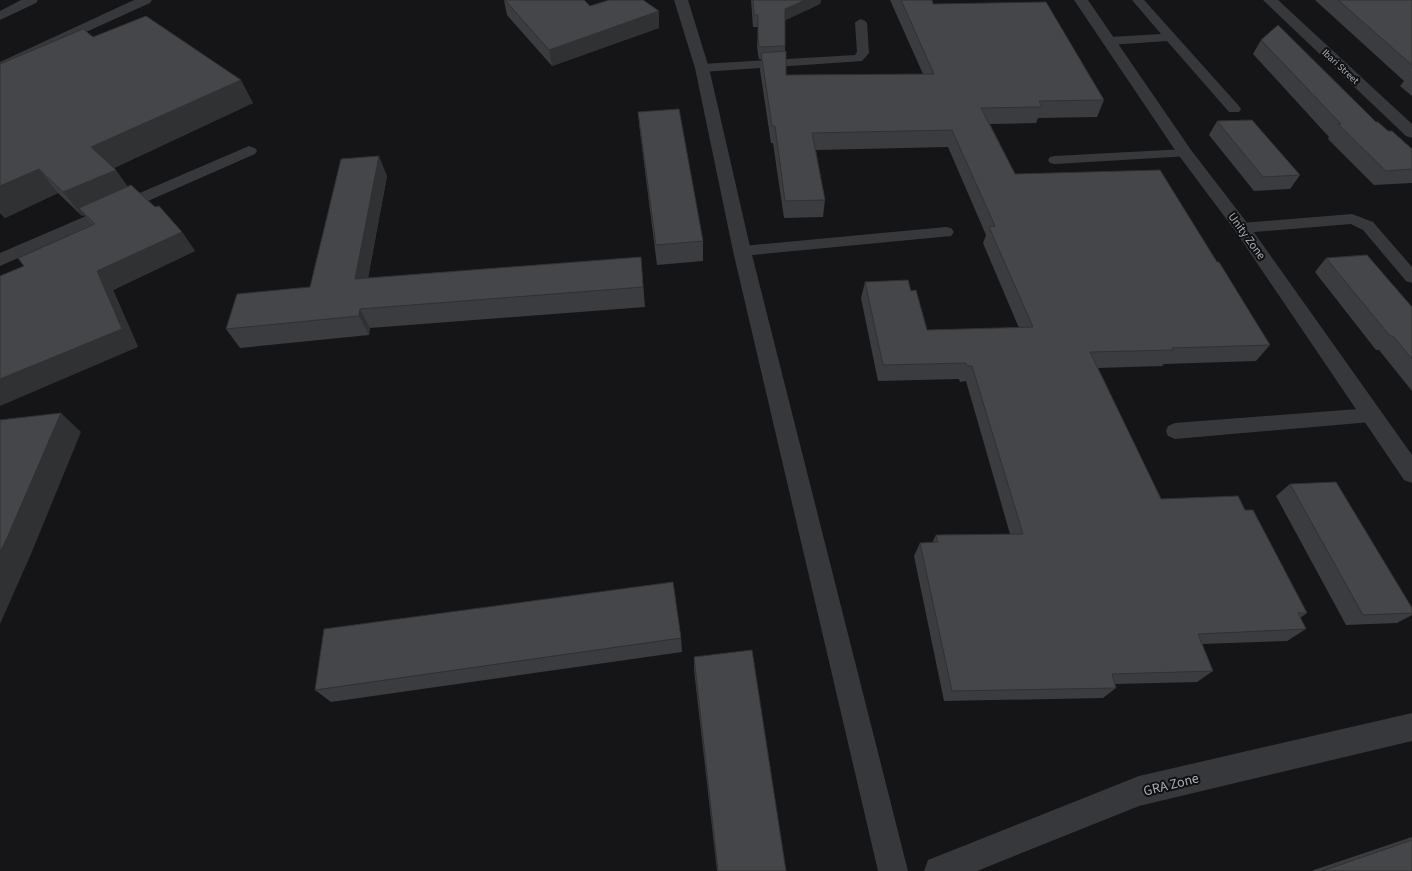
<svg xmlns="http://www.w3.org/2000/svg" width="1412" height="871" font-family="'Source Sans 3',sans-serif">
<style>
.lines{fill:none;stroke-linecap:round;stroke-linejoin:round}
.service{fill:#36383b;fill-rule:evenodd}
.minor{fill:#36383b;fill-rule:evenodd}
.wall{fill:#3a3c3f}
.shaded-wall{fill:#303133}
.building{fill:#444649;stroke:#303133}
.labels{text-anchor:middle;stroke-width:4;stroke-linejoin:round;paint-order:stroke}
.far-street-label{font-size:10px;fill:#a8afb5;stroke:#101012}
.street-label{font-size:12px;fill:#a8afb5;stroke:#101012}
.near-street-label{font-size:14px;fill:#a8afb5;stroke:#101012}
</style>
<rect width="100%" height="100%" fill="#151517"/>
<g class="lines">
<g class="service">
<polygon points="1132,0 1144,0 1239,106 1241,109 1239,112 1229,112 1167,41 1110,45 1106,44 1104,41 1106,38 1110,37 1161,34"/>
<polygon points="861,19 865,21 867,23 869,53 862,61 702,72 698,71 696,68 698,65 702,64 855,55 857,52 855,23 857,21"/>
<polygon points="1185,149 1190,150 1192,153 1190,156 1055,164 1050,163 1048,160 1050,157 1055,156"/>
<polygon points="1352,214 1373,222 1412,267 1412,283 1406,281 1363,230 1351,224 1242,233 1237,232 1234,228 1237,224 1242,223"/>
<polygon points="946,227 951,228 954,232 951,236 742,256 736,255 734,251 736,247 742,246"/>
<polygon points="1371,408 1378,410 1380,415 1378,420 1371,422 1175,439 1168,436 1166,431 1168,426 1175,423"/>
</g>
<g class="minor">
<polygon points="21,0 38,0 36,3 0,20 0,11"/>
<polygon points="134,0 152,0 150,3 0,71 0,62"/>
<polygon points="674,0 688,0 709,68 751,251 908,871 878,871 733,251 695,68"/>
<polygon points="1074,0 1088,0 1191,150 1248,224 1412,455 1412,483 1404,480 1236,232 1177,153"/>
<polygon points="1263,0 1278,0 1412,124 1412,138 1406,136"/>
<polygon points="249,146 255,148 257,151 255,154 0,266 0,253"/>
<polygon points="1412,713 1412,741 1139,806 977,871 924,871 928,860 1139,776"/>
</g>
</g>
<g class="wall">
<polygon points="504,0 584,0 590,6 659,28 552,66 507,15"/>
<polygon points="751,0 821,0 820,4 785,20 785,52 786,75 923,74 890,0 932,0 933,4 1104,100 1097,117 1038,118 1036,123 990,124 1015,174 1217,262 1270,345 1256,361 1164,364 1162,366 1098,368 1161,499 1245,510 1307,613 1300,618 1306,629 1287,641 1202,644 1213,671 1197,682 1115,684 1116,688 1103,698 944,701 914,556 920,543 932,543 936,535 1010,534 966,381 960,382 959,379 878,381 861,298 865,282 911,291 927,330 1019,328 983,243 986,235 948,147 816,150 825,200 823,217 784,218 773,143 771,143 760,70 761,59 759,59 757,47 758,27 753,27"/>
<polygon points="1315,0 1412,0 1412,96 1400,86 1404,81"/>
<polygon points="93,37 253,103 114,168 128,187 182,232 195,251 113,290 138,347 24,266 92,225 84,215 82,216 58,193 5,218 0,213 0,64"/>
<polygon points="1261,40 1376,122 1412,149 1412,183 1374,185 1328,139 1329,137 1253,54"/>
<polygon points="638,112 703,241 703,261 657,265 640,132"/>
<polygon points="1217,121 1300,175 1290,189 1254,191 1209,135"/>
<polygon points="387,176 368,278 641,257 645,307 370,328 369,335 240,348 226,329 310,287"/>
<polygon points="1326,258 1412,307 1412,391 1379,350 1376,350 1315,272"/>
<polygon points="1290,484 1412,608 1412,615 1397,623 1346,625 1276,496"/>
<polygon points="681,638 682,652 331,702 315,690"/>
<polygon points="694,657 786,871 717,871 694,670"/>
<polygon points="1412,837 1412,871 1311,871"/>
</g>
<g class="shaded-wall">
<polygon points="805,0 821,0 820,4 784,21 785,9"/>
<polygon points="659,11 659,28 552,66 549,50"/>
<polygon points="241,80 253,103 108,171 91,147"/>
<polygon points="379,156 387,176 364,299 355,279"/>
<polygon points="39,169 58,193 5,218 0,212 0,186"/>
<polygon points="116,170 133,194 79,208 84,215 82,216 63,192"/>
<polygon points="182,232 195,251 113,290 138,347 0,406 0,379 97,271"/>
<polygon points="360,309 370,328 369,335 359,316"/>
<polygon points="61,413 81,432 31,554 0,624 0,552"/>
</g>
<g class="building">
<polygon points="505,0 584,0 590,6 609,0 643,0 659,11 549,50"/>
<polygon points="753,0 805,0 785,9 785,46 759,47 758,35 758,15 754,15"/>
<polygon points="901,0 932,0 933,4 1046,2 1104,100 1039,101 1042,107 981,108 1015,174 1160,170 1217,262 1219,262 1270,345 1172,348 1174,350 1090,352 1161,499 1238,496 1245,510 1253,510 1307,613 1298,613 1306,629 1198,634 1213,671 1112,674 1116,688 952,691 920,543 938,542 936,535 1023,534 972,366 967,366 966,363 883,365 865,282 908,280 911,291 916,290 927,330 1033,327 989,227 995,226 952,130 812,133 825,200 785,201 775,126 772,126 761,53 786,51 786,75 934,74"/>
<polygon points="1338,0 1412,0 1412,65"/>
<polygon points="146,16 241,80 91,147 116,170 63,192 39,169 0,186 0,64 83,29 93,37"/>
<polygon points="1278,25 1376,122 1378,122 1388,131 1392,131 1412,149 1412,169 1386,171 1338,124 1341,124 1261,40"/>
<polygon points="679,109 703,241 656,245 638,112"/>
<polygon points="1252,120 1300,175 1263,177 1217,121"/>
<polygon points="379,156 355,279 641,257 643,287 360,309 359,316 226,329 237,294 310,287 341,159"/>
<polygon points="131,185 155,207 159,206 182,232 97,271 122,329 0,379 0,276 24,266 18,258 95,224 79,208"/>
<polygon points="1367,255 1412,307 1412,359 1393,336 1390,336 1326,258"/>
<polygon points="61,413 7,538 0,552 0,420"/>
<polygon points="1336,482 1412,608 1412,613 1363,615 1290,484"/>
<polygon points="673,582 681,638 315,690 324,629"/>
<polygon points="752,650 786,871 718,871 694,657"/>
<polygon points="1412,840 1412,871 1322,871"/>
</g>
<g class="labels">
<g class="far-street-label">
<text transform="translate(1341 66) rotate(43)" y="4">Ibari Street</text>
</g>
<g class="street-label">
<text transform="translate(1247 236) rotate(54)" y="4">Unity Zone</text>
</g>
<g class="near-street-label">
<text transform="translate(1171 784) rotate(-14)" y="5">GRA Zone</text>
</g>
</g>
</svg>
